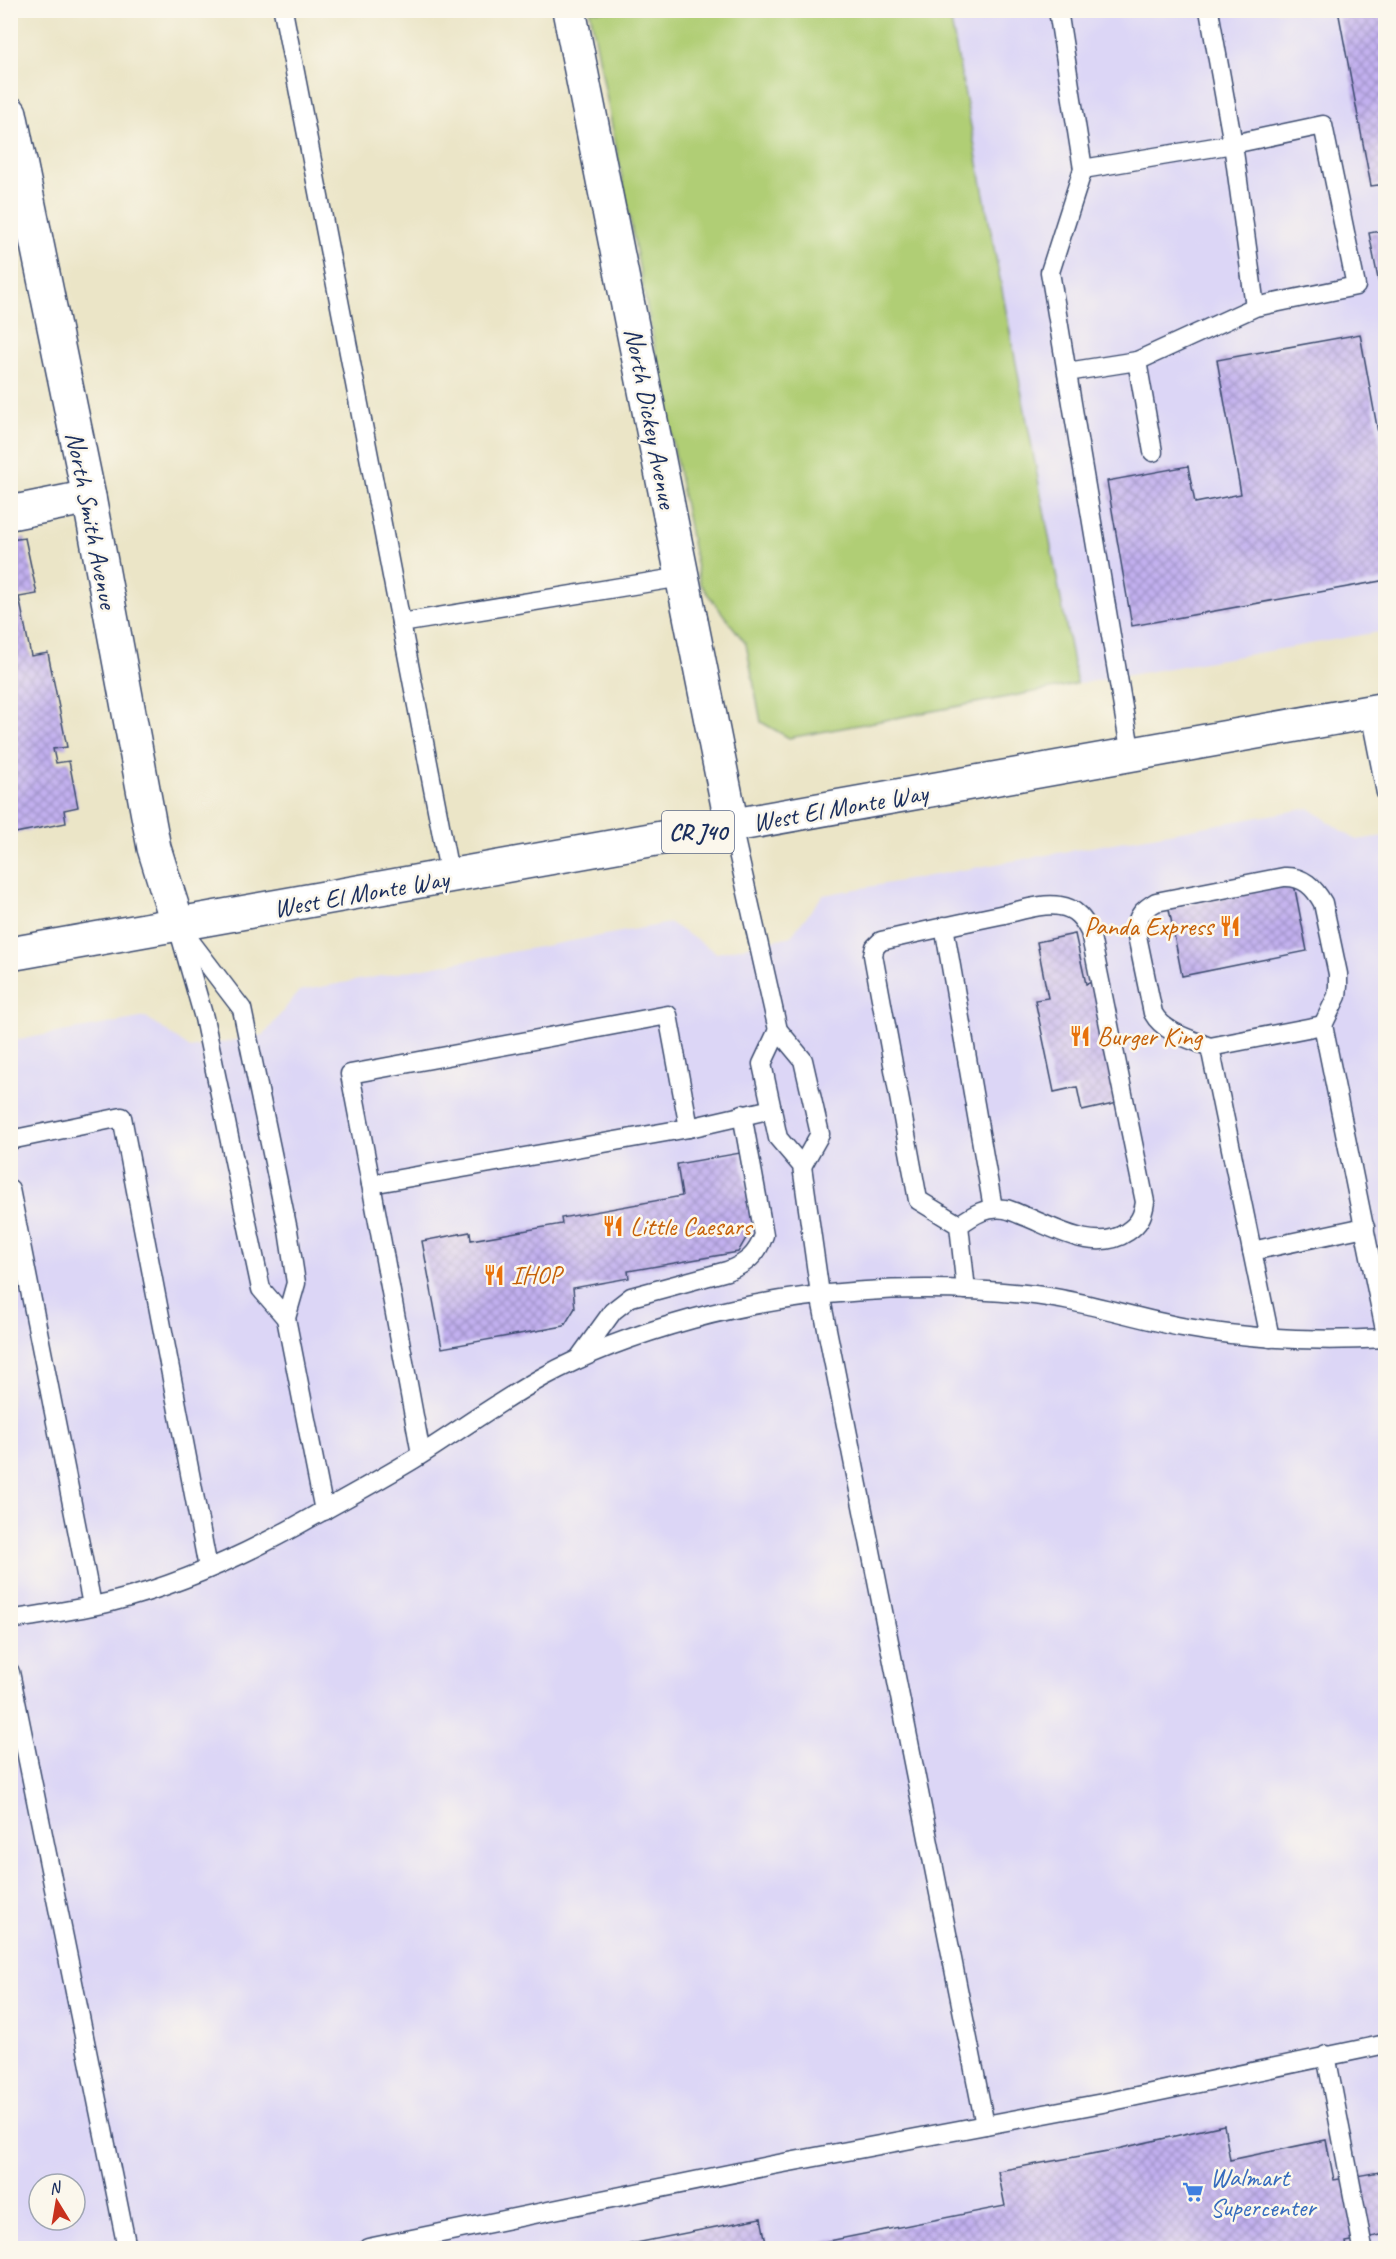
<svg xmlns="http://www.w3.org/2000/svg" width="1396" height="2259" font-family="Caveat,sans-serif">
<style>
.built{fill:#dcd6f6;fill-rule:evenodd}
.green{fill:#b0ce75;stroke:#667e6a;stroke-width:1.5}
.building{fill:url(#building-cross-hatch)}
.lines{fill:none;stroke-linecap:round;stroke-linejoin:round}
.service-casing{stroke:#3a4a6e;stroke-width:21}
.minor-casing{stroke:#3a4a6e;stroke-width:36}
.primary-casing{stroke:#3a4a6e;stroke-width:36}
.service{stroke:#fff;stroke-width:18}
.minor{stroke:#fff;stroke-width:33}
.primary{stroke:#fff;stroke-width:33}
.labels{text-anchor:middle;stroke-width:5;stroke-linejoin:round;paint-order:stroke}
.shield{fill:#fbf7ec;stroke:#5e6b89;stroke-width:1.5}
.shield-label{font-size:24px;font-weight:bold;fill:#1b2f5e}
.street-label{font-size:26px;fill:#1b2f5e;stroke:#fbf7ec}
.food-label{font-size:26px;fill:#c56008;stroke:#fbf7ec;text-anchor:start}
.shop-label{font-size:26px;fill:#366cbe;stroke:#fbf7ec;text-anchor:start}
</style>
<defs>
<pattern id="building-cross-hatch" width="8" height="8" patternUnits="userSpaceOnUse" patternTransform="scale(1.5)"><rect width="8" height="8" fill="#c2b0ef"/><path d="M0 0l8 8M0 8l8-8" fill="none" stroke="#9d90c5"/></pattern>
</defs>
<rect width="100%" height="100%" fill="#fbf7ec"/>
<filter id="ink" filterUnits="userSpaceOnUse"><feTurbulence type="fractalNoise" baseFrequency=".0167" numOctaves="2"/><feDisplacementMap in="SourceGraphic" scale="12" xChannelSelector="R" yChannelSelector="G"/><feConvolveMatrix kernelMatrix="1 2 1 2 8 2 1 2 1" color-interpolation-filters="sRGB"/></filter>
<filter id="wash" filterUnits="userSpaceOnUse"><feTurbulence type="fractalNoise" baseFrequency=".008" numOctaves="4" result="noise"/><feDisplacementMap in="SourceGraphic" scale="24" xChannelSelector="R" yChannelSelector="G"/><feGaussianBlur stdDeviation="1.35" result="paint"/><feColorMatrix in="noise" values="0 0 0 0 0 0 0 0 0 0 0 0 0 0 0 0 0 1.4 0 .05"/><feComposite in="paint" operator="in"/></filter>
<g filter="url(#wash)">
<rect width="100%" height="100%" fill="#ebe5c7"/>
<g class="built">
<polygon points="949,11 1385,11 1385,631 1077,684"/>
<path d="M1309 808 1356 840 1385 836V2248H11V1041L146 1017 190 1048 264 1035 299 991 670 923 717 953 791 936 823 895ZM39 2184H75V2220H39Z"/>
</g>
<polygon class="green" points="590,11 949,11 1077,684 789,738 761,722 746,644 700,584"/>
<g id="blocks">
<g class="building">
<polygon points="1338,10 1386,10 1386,184 1371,186"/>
<polygon points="1386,230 1386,283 1379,284 1369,233"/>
<polygon points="1360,334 1386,476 1386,580 1132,626 1107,481 1188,466 1195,503 1241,494 1217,360"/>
<polygon points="25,538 37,594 19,597 31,656 48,653 67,747 53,749 56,763 69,761 78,807 64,810 66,823 10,834 10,540"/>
<polygon points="1294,884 1307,951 1182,976 1169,909"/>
<polygon points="1075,934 1086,984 1093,982 1118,1103 1082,1111 1077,1087 1054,1092 1035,1000 1048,998 1037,942"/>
<polygon points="740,1153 753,1226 738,1252 628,1271 629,1278 573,1288 575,1308 564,1326 442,1348 422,1241 470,1232 471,1240 562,1224 561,1218 682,1196 677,1164"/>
<polygon points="1224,2125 1230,2160 1326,2140 1334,2180 1379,2172 1386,2203 1386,2234 1346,2242 1347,2248 794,2248 1005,2206 998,2171 1108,2151"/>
<polygon points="761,2218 767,2248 616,2248 616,2247"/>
</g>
</g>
</g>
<g filter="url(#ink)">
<use href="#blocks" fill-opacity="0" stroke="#3a4a6e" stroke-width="1.5"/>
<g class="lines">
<defs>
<g id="service">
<polyline points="283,10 450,877"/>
<polyline points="1058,10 1083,169 1050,272 1131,755"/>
<polyline points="1083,169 1233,144 1209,10"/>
<polyline points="1137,361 1255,307 1233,144 1323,125 1356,286 1255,307"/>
<polyline points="1067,372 1137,361 1153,452"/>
<polyline points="401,623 682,577"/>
<polyline points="1370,712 1386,793"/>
<polyline points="732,826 778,1030 803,1060 820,1134 802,1166"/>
<polyline points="178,925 242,1009 288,1230 296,1283 286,1318 324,1511"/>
<polyline points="944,926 993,1208"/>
<polyline points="180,934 204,1018 261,1289 286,1318"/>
<polyline points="778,1030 762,1064 778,1138 802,1166 820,1294 985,2125"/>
<path d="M1210 1047C1190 1039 1164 1033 1153 1013L1136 931C1136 916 1144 909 1156 902L1284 877C1303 876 1314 887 1323 903L1338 974V986L1337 996 1323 1025"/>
<polyline points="10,1140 122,1117 208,1568"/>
<polyline points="371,1184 350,1074 668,1015 689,1128"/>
<polyline points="10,1189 92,1605"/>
<path d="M959 1225C973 1215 987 1206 1005 1209 1012 1210 1020 1215 1027 1217 1056 1229 1097 1253 1127 1232 1139 1224 1143 1216 1145 1202L1090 932C1084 920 1076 908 1060 906 1041 903 1020 911 1000 915 961 923 921 932 881 941L875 947 873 955 918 1200 959 1225 966 1290"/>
<polyline points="1252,1251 1365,1227"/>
<polyline points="1270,1338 1210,1047 1323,1025 1386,1335"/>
<path d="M579 1358 613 1311 631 1297 727 1271C746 1264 757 1255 764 1235L742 1114"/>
<polyline points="421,1454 371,1184 689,1128 772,1109"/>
<path d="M10 1620C44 1614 78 1610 111 1602 179 1585 251 1552 312 1517 346 1498 381 1479 414 1459 457 1432 498 1402 543 1377 590 1351 641 1333 692 1319 799 1290 915 1283 1025 1294 1078 1299 1130 1317 1182 1327 1249 1339 1318 1342 1386 1338"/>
<polyline points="10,1672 127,2248"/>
<polyline points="1326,2055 1363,2248"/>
<polyline points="368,2248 773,2165 1108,2102 1386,2044"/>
</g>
<g id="minor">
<polyline points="569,10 732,826"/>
<polyline points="10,113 89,497 154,848 178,925"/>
<polyline points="10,513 89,497"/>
</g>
<polyline id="primary" points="10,954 1386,709"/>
</defs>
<use href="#service" class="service-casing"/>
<use href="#minor" class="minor-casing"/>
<use href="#primary" class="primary-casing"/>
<use href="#service" class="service"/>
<use href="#minor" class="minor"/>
<use href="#primary" class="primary"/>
</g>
</g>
<defs>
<symbol id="restaurant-bare" viewBox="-9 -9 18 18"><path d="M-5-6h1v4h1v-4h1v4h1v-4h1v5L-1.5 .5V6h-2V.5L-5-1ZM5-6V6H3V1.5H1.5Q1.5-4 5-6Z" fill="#e8710a" stroke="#fbf7ec" stroke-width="2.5" paint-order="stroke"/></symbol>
<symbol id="supermarket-bare" viewBox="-9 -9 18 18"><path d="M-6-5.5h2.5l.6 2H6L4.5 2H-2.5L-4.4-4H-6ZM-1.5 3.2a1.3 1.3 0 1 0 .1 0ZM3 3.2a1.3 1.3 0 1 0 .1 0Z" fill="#3f7fe0" stroke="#fbf7ec" stroke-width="2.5" paint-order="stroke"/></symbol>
</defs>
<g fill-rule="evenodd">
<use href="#restaurant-bare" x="1215" y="911" width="30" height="30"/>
<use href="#restaurant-bare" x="1065" y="1021" width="30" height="30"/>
<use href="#restaurant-bare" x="598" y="1211" width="30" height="30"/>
<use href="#restaurant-bare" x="479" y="1260" width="30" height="30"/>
<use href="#supermarket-bare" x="1178" y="2177" width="30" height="30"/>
</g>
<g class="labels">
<rect class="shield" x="662" y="811" width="72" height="42" rx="4.5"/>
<g class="shield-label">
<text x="698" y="840">CR J40</text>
</g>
<g class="street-label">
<text transform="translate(651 418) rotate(79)" y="9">North Dickey Avenue</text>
<text transform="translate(92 520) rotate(79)" y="9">North Smith Avenue</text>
<text transform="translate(840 807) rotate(-10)" y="9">West El Monte Way</text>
<text transform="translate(361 893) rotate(-10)" y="9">West El Monte Way</text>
</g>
<g class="food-label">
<text x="1213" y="935" text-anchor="end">Panda Express</text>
<text x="1097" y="1045">Burger King</text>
<text x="630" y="1235">Little Caesars</text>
<text x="511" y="1284">IHOP</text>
</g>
<g class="shop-label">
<text x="1210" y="2186">Walmart<tspan x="1210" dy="30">Supercenter</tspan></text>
</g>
</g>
<rect width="1396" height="2259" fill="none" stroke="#fbf7ec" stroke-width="36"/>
<g transform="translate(57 2202) rotate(349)"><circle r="28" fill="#fbf7ec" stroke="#a1a7b3" stroke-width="1.5"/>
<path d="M0-4.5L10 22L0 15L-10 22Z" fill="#c8321e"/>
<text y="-9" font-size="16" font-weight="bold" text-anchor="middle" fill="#1b2f5e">N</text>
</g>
</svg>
